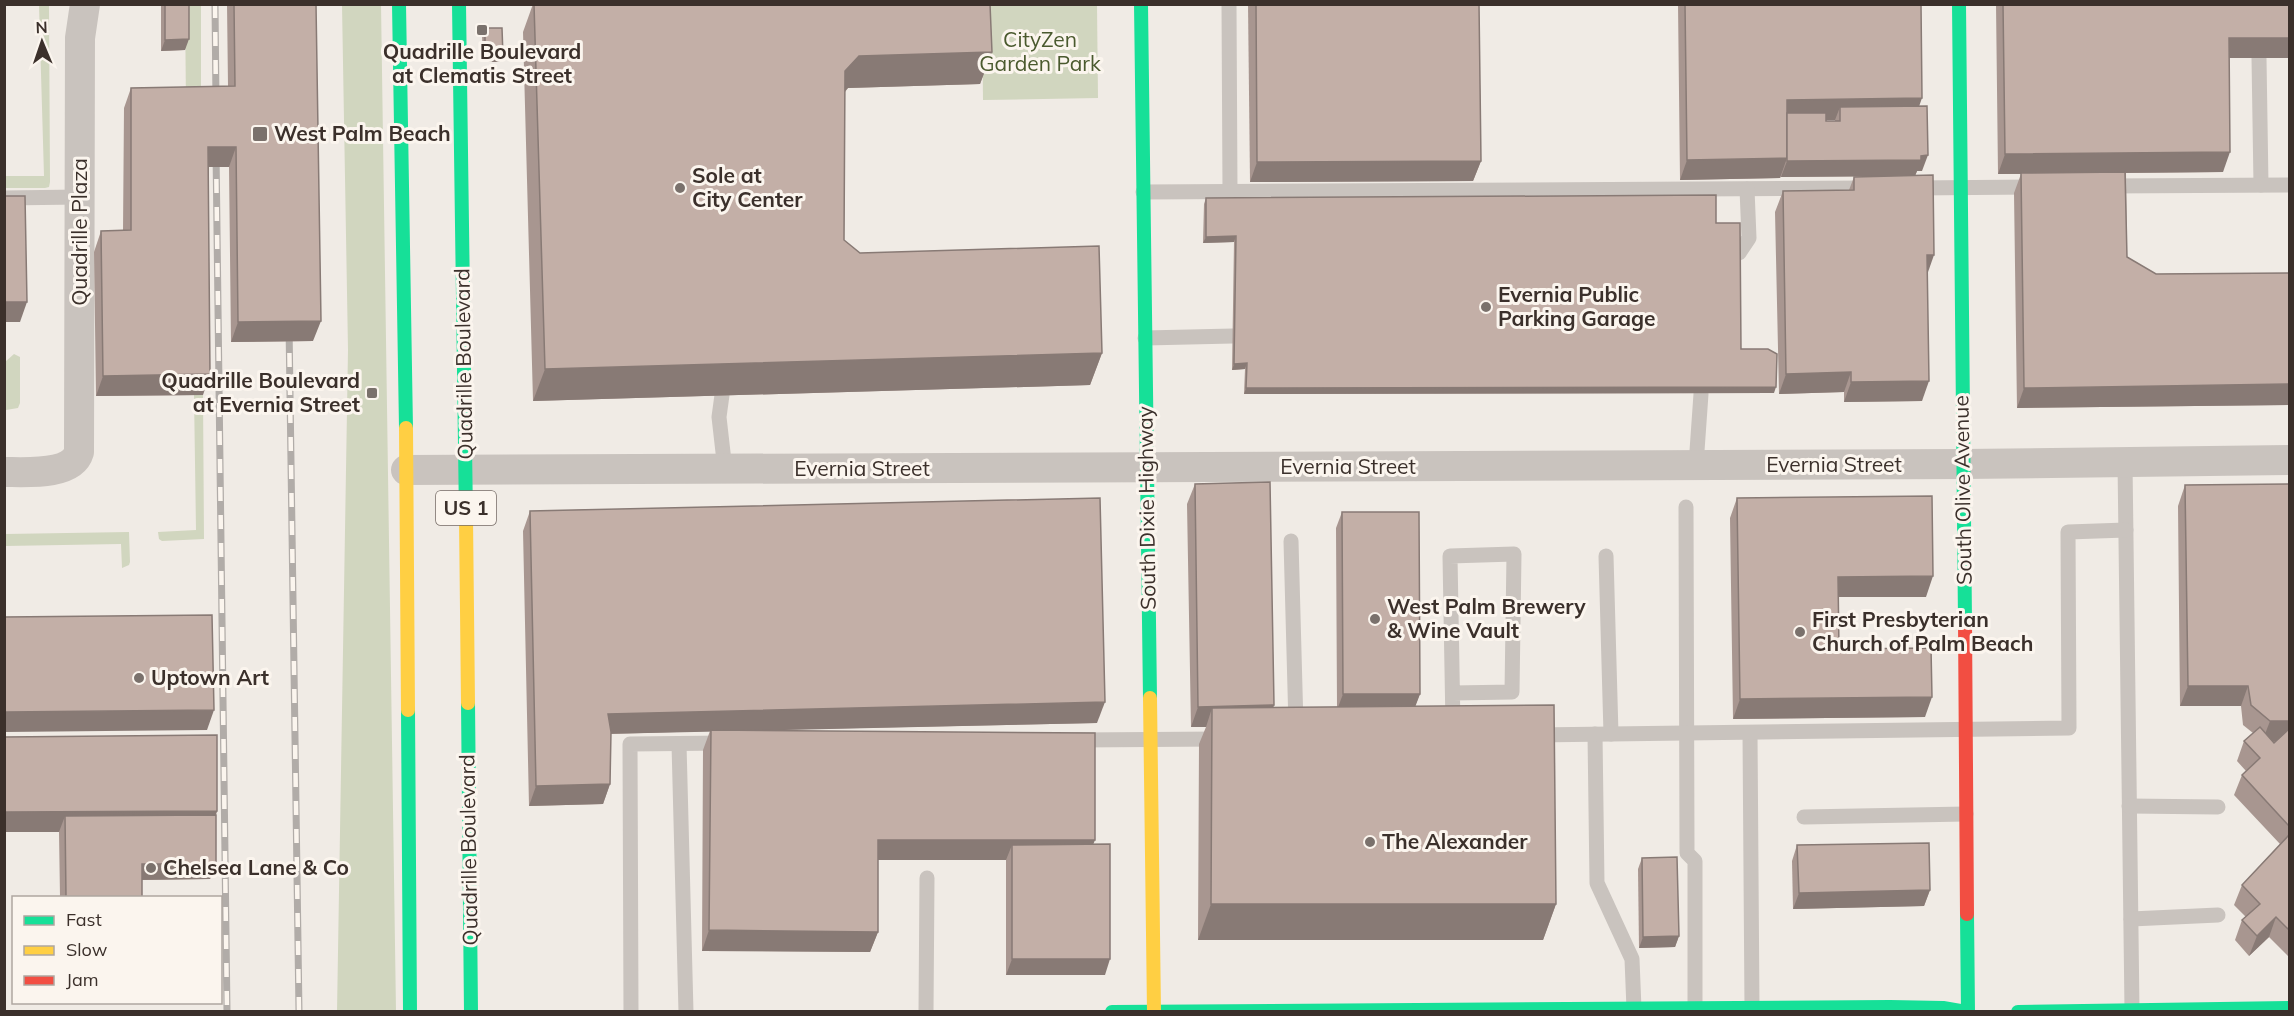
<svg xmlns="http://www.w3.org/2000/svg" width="2294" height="1016" font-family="Mulish,sans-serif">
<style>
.green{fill:#d1d6bf}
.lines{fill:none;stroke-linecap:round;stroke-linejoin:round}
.lane{stroke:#c9c3be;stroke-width:15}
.street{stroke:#c9c3be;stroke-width:30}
.fast{stroke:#16e098;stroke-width:14}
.slow{stroke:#ffcf43;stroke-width:14}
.jam{stroke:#f24e42;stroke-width:14}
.rail-casing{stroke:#b1aca8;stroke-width:7}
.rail{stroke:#fbf5ee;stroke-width:4.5;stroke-dasharray:14;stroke-linecap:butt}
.wall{fill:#a89690;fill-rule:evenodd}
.shaded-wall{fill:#887a75}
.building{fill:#c3afa7;stroke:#887a75;stroke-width:1.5}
.poi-dot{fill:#7a716c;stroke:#fbf5ee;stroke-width:2}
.labels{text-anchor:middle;stroke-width:6;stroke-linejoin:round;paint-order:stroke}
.shield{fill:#fbf5ee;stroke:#756b66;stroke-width:1.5}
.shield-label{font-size:20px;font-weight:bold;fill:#3b302b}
.park-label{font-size:21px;fill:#4a5a2e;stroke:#fbf5ee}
.poi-label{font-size:21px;font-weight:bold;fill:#3b302b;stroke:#fbf5ee;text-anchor:start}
.street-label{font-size:21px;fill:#3b302b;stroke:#fbf5ee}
</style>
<rect width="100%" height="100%" fill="#f0ebe5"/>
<g class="green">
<polygon points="381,4 396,1011 337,1012 348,350 342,5"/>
<polygon points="39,5 49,5 50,182 49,187 45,188 5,188 5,176 44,176"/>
<polygon points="185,5 201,5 201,107 186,107"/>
<polygon points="982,5 1097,5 1098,98 983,100"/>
<polygon points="14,354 20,357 20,403 18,408 6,410 5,362"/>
<polygon points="194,395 203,395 204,539 162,541 159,539 158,532 196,530"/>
<polygon points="129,532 130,562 129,565 122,568 121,544 5,546 5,534"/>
</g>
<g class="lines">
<g class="lane">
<polyline points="1229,4 1230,192"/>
<polyline points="2259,58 2261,185"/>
<polyline points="2106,186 2290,185"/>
<polyline points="1914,188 2037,187"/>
<polyline points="1143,192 1869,188"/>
<polyline points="4,198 80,197"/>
<polyline points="1739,253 1749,238 1747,189"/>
<polyline points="1145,338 1233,336"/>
<polyline points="722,395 719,417 725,470"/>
<polyline points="2125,462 2132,1010"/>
<polyline points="1696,465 1701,394"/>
<polyline points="1686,507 1687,853 1695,861 1695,1011"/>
<polyline points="1291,541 1296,726"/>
<polyline points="1606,556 1611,734"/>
<polyline points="1453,693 1512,692 1514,554 1450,556 1453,726"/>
<polyline points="1750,733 1752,1008"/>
<polyline points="1595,734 1597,883 1632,959 1634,1009"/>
<polyline points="1535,735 2069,728 2068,532 2126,530"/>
<polyline points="1077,740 1221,739"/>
<polyline points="679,744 686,1012"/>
<polyline points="2129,806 2218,807"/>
<polyline points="1804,817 1966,814"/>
<polyline points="2131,919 2218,915"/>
<polyline points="631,1012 630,744 726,743"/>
<polyline points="926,1012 927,878"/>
</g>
<g class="street">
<polyline points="406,470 1963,464 2290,460"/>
<path d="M4 472C25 472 72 476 79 452L80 38 85 4"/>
</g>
<g class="fast">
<polyline points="399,4 406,428"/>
<polyline points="459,4 466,518"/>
<polyline points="1141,4 1150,698"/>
<polyline points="1959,4 1965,621"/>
<polyline points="468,703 471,1012"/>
<polyline points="408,710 410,1012"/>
<polyline points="1967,914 1968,1012"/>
<polyline points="1112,1012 1890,1007 1943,1008 1966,1012"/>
<polyline points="2018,1012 2290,1008"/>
</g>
<g class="slow">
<polyline points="406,428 408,710"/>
<polyline points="466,518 468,703"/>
<polyline points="1150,698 1154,1012"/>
</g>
<polyline class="jam" points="1965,621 1967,914"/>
<defs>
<g id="rail">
<polyline points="215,4 216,103"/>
<polyline points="216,151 227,1012"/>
<polyline points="289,325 299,1012"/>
</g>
</defs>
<use href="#rail" class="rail-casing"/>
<use href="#rail" class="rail"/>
</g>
<g class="wall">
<polygon points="161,4 189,4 185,50 161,51"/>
<polygon points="227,4 316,4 313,341 231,342 229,167 209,167 203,395 96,396 94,252 101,231 123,231 124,108 131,88 228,86"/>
<polygon points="533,4 990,4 992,52 980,84 848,88 845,92 844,240 860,253 1102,353 1090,385 533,401 523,32"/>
<polygon points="1248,4 1479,4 1481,161 1473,181 1250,182"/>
<path d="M1678 4H1921L1919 106 1922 171H1917L1915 176 1927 275 1922 401 1844 402V392L1779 394 1775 212 1783 191 1849 190 1854 177 1897 176 1781 177V176L1780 178 1680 180ZM1826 120H1835V121H1826Z"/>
<polygon points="1996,4 2289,4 2289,58 2229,58 2223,172 2126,173 2127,257 2156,274 2289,273 2289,405 2017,408 2014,193 2021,174 1998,174"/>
<polygon points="485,28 501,62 483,62 482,34"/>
<polygon points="1206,198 1716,223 1741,349 1774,393 1244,394 1245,369 1232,370 1234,242 1203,243 1204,204"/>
<polygon points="1195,484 1274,705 1273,708 1337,707 1336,528 1342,512 1420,694 1415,706 1556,904 1543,940 1198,940 1199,744 1206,727 1191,727 1187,504"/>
<polygon points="2289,484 2289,957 2269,937 2249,956 2235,940 2242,920 2246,917 2234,905 2242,885 2280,844 2234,795 2242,775 2246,771 2237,761 2244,741 2253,733 2243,725 2241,706 2180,706 2178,506 2185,485"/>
<polygon points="1737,498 1926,597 1839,597 1839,649 1925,717 1733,719 1730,518"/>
<polygon points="530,511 1097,723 757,730 1093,845 1105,975 1006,975 1006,860 878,860 878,932 870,952 702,951 703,750 710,731 610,734 610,784 603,804 529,806 523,531"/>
<polygon points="4,737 217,811 216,815 216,864 210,879 142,880 142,897 60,897 59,832 4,832"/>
<polygon points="1797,845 1930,890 1924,906 1793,909 1792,861"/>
<polygon points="1642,858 1679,936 1675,947 1639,948 1638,869"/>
</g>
<g class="shaded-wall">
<polygon points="2229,38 2289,38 2289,58 2222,58"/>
<polygon points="189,39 185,50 161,51 165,40"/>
<polygon points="992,52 980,84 848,88 833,103 845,71 859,56"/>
<polygon points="503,56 501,62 483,62 485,57"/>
<polygon points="1922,98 1915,118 1840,107 1835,120 1787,120 1787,100"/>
<polygon points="208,147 236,147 229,167 201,167"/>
<polygon points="2230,152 2223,172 1998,174 2005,154"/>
<polygon points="1928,155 1922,171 1917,171 1915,176 1781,177 1787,161"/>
<polygon points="1787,158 1780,178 1680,180 1687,160"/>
<polygon points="1481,161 1473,181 1250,182 1257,162"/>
<polygon points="1236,236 1234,242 1203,243 1206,237"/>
<polygon points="1927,255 1934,255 1927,275"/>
<polygon points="4,302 27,302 20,322 4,322"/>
<polygon points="321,321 313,341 231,342 238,322"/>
<polygon points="1102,353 1090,385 533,401 545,369"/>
<polygon points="1247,363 1245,369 1232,370 1234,364"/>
<polygon points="1851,372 1844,392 1779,394 1786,374"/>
<polygon points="210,374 203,395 96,396 103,376"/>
<polygon points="1929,381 1922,401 1844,402 1851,382"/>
<polygon points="2289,384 2289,405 2017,408 2024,388"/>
<polygon points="1776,387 1774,393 1244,394 1246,388"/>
<polygon points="1933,576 1926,597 1831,597 1838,577"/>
<polygon points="2188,686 2248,686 2241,706 2180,706"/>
<polygon points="1343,694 1420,694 1414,710 1337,710"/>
<polygon points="1932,697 1925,717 1733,719 1740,699"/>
<polygon points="1105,702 1097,723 601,734 608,714"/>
<polygon points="1274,705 1267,726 1212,708 1206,727 1191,727 1198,707"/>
<polygon points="214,710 207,730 4,732 4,712"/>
<polygon points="2270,721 2289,721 2289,741 2262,742"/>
<polygon points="610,784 603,804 529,806 536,786"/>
<polygon points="217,811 210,831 65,816 59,832 4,832 4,812"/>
<polygon points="878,840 1095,840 1087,860 1012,845 1006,860 871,860"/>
<polygon points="142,864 216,864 210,879 136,880"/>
<polygon points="1930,890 1924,906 1793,909 1799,893"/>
<polygon points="1211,904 1556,904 1543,940 1198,940"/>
<polygon points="2276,917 2269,937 2249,956 2257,936"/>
<polygon points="709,930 878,932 870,952 702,951"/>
<polygon points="1679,936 1675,947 1639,948 1643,937"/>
<polygon points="1012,959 1110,959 1105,975 1006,975"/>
</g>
<g class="building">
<polygon points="165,4 189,4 189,39 165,40"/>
<polygon points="234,4 316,4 321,321 238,322 236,147 208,147 210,374 103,376 101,231 131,230 131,88 235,86"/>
<polygon points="534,4 990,4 992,52 859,56 845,71 844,240 860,253 1099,246 1102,353 545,369"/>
<polygon points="1256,4 1479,4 1481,161 1257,162"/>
<polygon points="1685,4 1921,4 1922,98 1787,100 1787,158 1687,160"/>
<polygon points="2003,4 2289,4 2289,38 2229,38 2230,152 2005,154"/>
<polygon points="485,28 502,28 503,56 485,57"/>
<polygon points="1927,106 1928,155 1921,156 1921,160 1787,161 1787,113 1826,113 1826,121 1840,121 1840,107"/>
<polygon points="2125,172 2127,257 2156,274 2289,273 2289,384 2024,388 2021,173"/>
<polygon points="1933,175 1934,255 1927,255 1929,381 1851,382 1851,372 1786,374 1783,191 1854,190 1854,177"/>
<polygon points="1716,195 1716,223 1740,223 1741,349 1768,349 1777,354 1776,387 1246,388 1247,363 1234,364 1236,236 1206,237 1206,198"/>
<polygon points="4,196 25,196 27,302 4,302"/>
<polygon points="1270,482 1274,705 1198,707 1195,484"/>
<polygon points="2289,484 2289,721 2270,721 2251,705 2248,686 2188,686 2185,485"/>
<polygon points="1932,496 1933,576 1838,577 1839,649 1931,648 1932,697 1740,699 1737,498"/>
<polygon points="1100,498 1105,702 608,714 611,732 610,784 536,786 530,511"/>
<polygon points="1342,512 1419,512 1420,694 1343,694"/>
<polygon points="212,615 214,710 4,712 4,617"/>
<polygon points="1554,705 1556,904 1211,904 1212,708"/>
<polygon points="2260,727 2274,743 2289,729 2289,826 2242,775 2260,758 2244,741"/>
<polygon points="711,730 1095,733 1095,840 878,840 878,932 709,930"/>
<polygon points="217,735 217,811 4,812 4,737"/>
<polygon points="216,815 216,864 142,864 142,897 66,897 65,816"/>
<polygon points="2289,835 2289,930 2276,917 2257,936 2242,920 2260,904 2242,885"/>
<polygon points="1929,843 1930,890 1799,893 1797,845"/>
<polygon points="1110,844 1110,959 1012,959 1012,845"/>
<polygon points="1677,857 1679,936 1643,937 1642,858"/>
</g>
<g class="poi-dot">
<rect x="476" y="24" width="12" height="12" rx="3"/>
<rect x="252" y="126" width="16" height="16" rx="3"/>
<circle cx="680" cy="188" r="6"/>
<circle cx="1486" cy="307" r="6"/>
<rect x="366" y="387" width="12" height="12" rx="3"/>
<circle cx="1375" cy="619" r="6"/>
<circle cx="1800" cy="632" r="6"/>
<circle cx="139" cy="678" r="6"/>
<circle cx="1370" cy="842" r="6"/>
<circle cx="151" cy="868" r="6"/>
</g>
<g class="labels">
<rect class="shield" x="436" y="491" width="60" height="34" rx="4.5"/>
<g class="shield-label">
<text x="466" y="515">US 1</text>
</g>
<g class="park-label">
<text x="1040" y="47">CityZen<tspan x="1040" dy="24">Garden Park</tspan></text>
</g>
<g class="poi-label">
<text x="482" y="59" text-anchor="middle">Quadrille Boulevard<tspan x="482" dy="24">at Clematis Street</tspan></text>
<text x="274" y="141">West Palm Beach</text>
<text x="692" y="183">Sole at<tspan x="692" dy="24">City Center</tspan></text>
<text x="1498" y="302">Evernia Public<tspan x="1498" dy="24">Parking Garage</tspan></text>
<text x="360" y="388" text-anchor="end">Quadrille Boulevard<tspan x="360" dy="24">at Evernia Street</tspan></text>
<text x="1387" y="614">West Palm Brewery<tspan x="1387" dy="24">&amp; Wine Vault</tspan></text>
<text x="1812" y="627">First Presbyterian<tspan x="1812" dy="24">Church of Palm Beach</tspan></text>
<text x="151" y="685">Uptown Art</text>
<text x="1382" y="849">The Alexander</text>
<text x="163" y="875">Chelsea Lane &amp; Co</text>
</g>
<g class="street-label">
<text transform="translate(80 232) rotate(-90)" y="7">Quadrille Plaza</text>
<text transform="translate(464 364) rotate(-91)" y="7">Quadrille Boulevard</text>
<text x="1834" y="472">Evernia Street</text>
<text x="1348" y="474">Evernia Street</text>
<text x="862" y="476">Evernia Street</text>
<text transform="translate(1963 490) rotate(-91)" y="7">South Olive Avenue</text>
<text transform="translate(1147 508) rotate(-91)" y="7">South Dixie Highway</text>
<text transform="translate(469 850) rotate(-91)" y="7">Quadrille Boulevard</text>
</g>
</g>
<rect width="2294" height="1016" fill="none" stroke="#3b302b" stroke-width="12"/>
<rect x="12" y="896" width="210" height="108" fill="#fbf5ee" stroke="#aea6a0" stroke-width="1.5"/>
<rect x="24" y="916" width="30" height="9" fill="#16e098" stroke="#aea6a0" stroke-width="1.5"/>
<text x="66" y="926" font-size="18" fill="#3b302b">Fast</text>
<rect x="24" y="946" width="30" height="9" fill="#ffcf43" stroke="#aea6a0" stroke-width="1.5"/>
<text x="66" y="956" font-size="18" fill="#3b302b">Slow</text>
<rect x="24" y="976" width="30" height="9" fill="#f24e42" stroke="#aea6a0" stroke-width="1.5"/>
<text x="66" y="986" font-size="18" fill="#3b302b">Jam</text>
<g transform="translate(42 42) rotate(358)" stroke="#fbf5ee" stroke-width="4.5" paint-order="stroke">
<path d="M0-4.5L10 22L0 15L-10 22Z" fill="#3b302b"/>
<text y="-9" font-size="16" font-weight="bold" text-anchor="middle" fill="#3b302b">N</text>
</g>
</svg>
